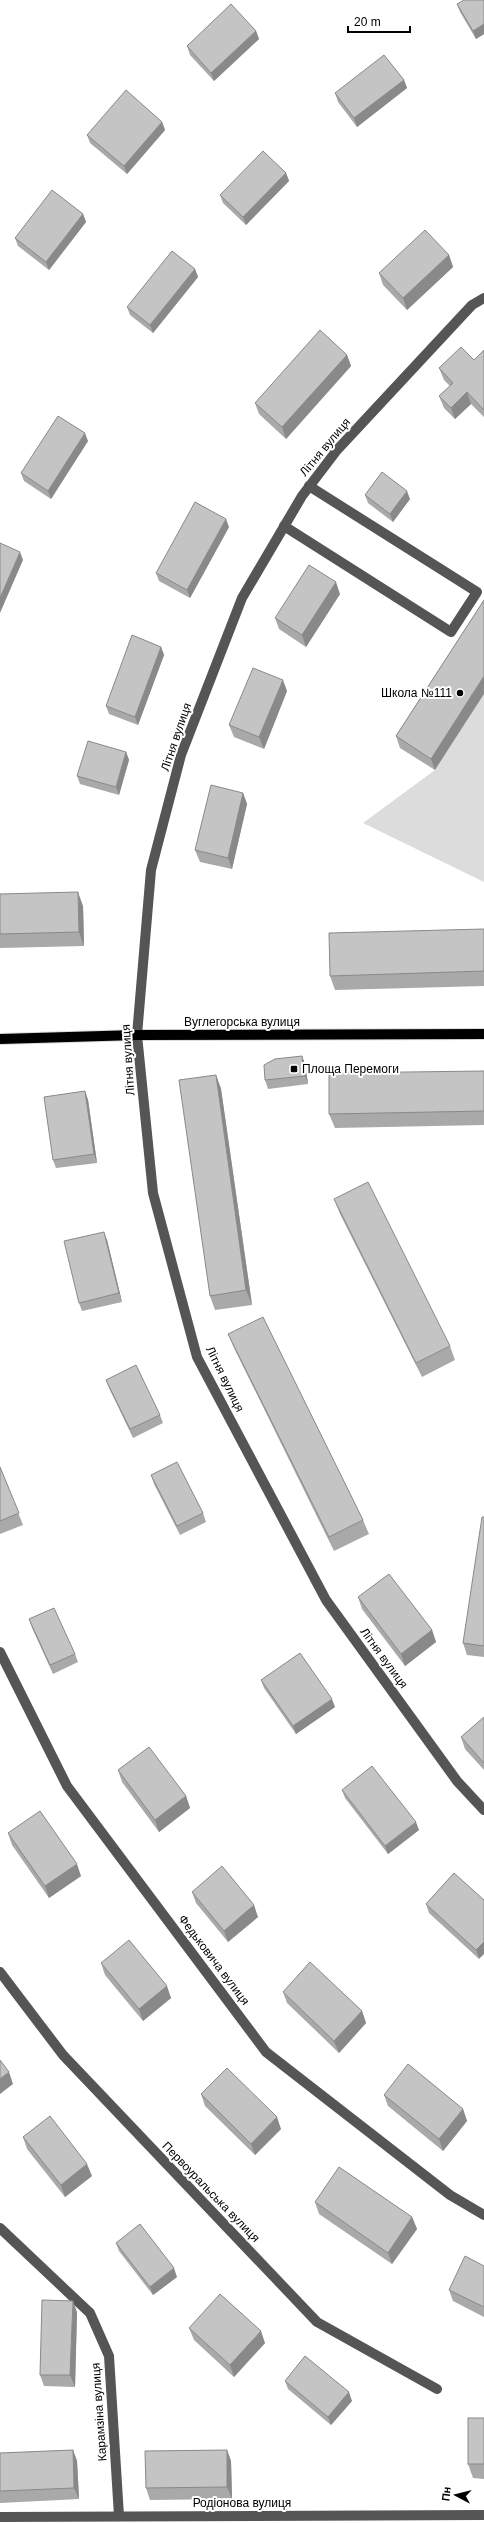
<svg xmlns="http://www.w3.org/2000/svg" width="484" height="2523" font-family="Arial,sans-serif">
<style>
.green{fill:#dcdcdc}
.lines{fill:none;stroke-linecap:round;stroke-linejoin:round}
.major-casing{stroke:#dbdbdb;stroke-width:12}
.minor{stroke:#555;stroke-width:10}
.major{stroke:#000;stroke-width:10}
.wall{fill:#a9a9a9}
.shaded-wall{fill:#898989}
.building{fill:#c4c4c4;stroke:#898989}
.poi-dot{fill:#000;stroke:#fff;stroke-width:1.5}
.labels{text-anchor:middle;stroke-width:4;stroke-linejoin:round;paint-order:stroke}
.street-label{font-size:12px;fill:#000;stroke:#fff}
.poi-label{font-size:12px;fill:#000;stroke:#fff;text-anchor:end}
</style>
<rect width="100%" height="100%" fill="#fff"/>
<polygon class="green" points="484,694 484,882 363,823 435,770"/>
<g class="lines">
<defs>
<polyline id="major" points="0,1039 137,1035 484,1034"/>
</defs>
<use href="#major" class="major-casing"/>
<g class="minor">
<polyline points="484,298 472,305 337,450 302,496 242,598 181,755 151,870 137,1035 153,1193 197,1357 326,1600 457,1781 484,1810"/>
<polyline points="284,526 451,632 477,592 309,486"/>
<polyline points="0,1652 67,1786 266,2052 450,2195 484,2215"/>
<polyline points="0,1972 63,2055 317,2322 437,2389"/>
<polyline points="0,2228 90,2313 109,2356 119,2516"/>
<polyline points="0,2517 484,2515"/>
</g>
<use href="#major" class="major"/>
</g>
<g class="wall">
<polygon points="484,0 484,34 476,39 460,12 457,4"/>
<polygon points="256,31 259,39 214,81 190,55 187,46"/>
<polygon points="404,80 407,88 357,127 338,102 335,93"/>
<polygon points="162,122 165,130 127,174 90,143 87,135"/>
<polygon points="286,173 289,181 246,225 223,203 220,195"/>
<polygon points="83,214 86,222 49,270 18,246 15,238"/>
<polygon points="449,255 453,267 407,310 383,285 379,273"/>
<polygon points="195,269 198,277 153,333 130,315 127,307"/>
<polygon points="484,350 484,417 471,404 455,419 444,408 439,396 450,386 444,380 439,368 474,360"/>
<polygon points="347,355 351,366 286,439 259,414 255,403"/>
<polygon points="88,441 51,499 24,481 21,473"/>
<polygon points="365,495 410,499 393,522 368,503"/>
<polygon points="229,527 190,598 159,581 156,573"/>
<polygon points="340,594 306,647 279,629 275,618"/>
<polygon points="484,600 435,770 400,748 396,736"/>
<polygon points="161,647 164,655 138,725 109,714 106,706"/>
<polygon points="287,691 264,749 234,737 229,725"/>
<polygon points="126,752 129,760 119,795 80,784 77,776"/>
<polygon points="243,793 247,804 232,869 200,862 195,850"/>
<polygon points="0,894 83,906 84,946 0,948"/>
<polygon points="484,929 484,986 335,990 330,976"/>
<polygon points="302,1056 305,1064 308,1084 268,1089 265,1080"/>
<polygon points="484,1071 484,1125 335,1128 329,1114"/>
<polygon points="216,1075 221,1089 252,1305 215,1310 210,1296"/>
<polygon points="85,1091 88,1100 97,1163 56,1168 53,1160"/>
<polygon points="334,1199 450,1346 455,1360 422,1377 340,1214"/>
<polygon points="107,1240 122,1302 82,1311 79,1303"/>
<polygon points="228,1334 363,1520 369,1534 334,1551 234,1348"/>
<polygon points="106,1380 160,1415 163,1423 133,1438 109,1388"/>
<polygon points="0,1467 23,1525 0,1534"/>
<polygon points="151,1475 203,1513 206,1522 180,1535 154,1484"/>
<polygon points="484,1517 484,1657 467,1655 463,1643"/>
<polygon points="358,1597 432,1630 436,1642 405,1666 362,1609"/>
<polygon points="29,1619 75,1654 78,1662 53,1674 32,1628"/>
<polygon points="261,1680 335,1707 296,1734 264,1688"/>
<polygon points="484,1717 484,1770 465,1749 461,1737"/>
<polygon points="118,1770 186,1796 190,1808 159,1832 122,1782"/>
<polygon points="342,1790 419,1830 388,1854 345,1798"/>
<polygon points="8,1833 81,1876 49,1898 12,1845"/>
<polygon points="454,1873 479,1959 429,1913 426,1904"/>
<polygon points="192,1892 258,1917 228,1942 196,1903"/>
<polygon points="101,1963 171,1998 143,2021 105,1975"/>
<polygon points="283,1992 362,2011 366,2023 339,2053 287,2003"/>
<polygon points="201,2094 281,2129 255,2155 205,2106"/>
<polygon points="384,2095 463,2109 467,2121 443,2151 388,2106"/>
<polygon points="23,2137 92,2176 65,2197 27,2149"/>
<polygon points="315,2202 412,2217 417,2229 392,2264 319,2214"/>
<polygon points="116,2243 177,2277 153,2295 119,2251"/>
<polygon points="484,2266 484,2317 453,2301 449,2290"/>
<polygon points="77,2312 75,2387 44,2386 40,2375"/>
<polygon points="189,2328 265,2343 234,2377 194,2340"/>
<polygon points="285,2381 352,2401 331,2425 288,2389"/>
<polygon points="484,2418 484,2479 473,2478 468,2464"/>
<polygon points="73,2450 77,2461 79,2499 0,2503 0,2453"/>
<polygon points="227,2450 231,2461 232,2499 150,2500 146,2488"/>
</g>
<g class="shaded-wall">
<polygon points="484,24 484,34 476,39 473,31"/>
<polygon points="256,31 259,39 214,81 211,73"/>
<polygon points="404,80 407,88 357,127 354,118"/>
<polygon points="162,122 165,130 127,174 124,166"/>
<polygon points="286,173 289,181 246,225 243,217"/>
<polygon points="83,214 86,222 49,270 46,262"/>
<polygon points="449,255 453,267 407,310 403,298"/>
<polygon points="195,269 198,277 153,333 150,325"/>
<polygon points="347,355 351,366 286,439 282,427"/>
<polygon points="467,392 471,404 455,419 451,408"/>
<polygon points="85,433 88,441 51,499 48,491"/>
<polygon points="407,491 410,499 393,522 390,514"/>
<polygon points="226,519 229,527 190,598 187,590"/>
<polygon points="20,552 23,560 0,613 0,598"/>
<polygon points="336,582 340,594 306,647 302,635"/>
<polygon points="161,647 164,655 138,725 135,717"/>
<polygon points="484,676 484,694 435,770 431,759"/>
<polygon points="283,680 287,691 264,749 259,737"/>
<polygon points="126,752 129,760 119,795 116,787"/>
<polygon points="243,793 247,804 232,869 228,858"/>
<polygon points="78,892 83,906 84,946 79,932"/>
<polygon points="302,1056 305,1064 308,1084 305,1076"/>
<polygon points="216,1075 221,1089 252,1305 246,1290"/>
<polygon points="85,1091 88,1100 97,1163 94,1154"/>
<polygon points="104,1232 107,1240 122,1302 119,1293"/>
<polygon points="432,1630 436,1642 405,1666 401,1654"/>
<polygon points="332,1699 335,1707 296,1734 293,1726"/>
<polygon points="186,1796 190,1808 159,1832 155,1820"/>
<polygon points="416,1822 419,1830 388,1854 385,1846"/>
<polygon points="77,1864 81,1876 49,1898 45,1886"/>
<polygon points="254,1905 258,1917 228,1942 224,1931"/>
<polygon points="484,1942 484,1954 479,1959 476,1950"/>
<polygon points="167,1986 171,1998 143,2021 139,2009"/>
<polygon points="362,2011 366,2023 339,2053 334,2041"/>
<polygon points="9,2072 13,2084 0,2094 0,2079"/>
<polygon points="463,2109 467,2121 443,2151 439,2139"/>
<polygon points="277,2117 281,2129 255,2155 251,2144"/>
<polygon points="87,2164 92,2176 65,2197 61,2185"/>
<polygon points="412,2217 417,2229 392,2264 388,2253"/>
<polygon points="174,2268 177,2277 153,2295 150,2287"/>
<polygon points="73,2301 77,2312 75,2387 70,2375"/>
<polygon points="261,2331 265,2343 234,2377 230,2365"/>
<polygon points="349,2392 352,2401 331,2425 328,2417"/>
<polygon points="73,2450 77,2461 79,2499 74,2488"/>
<polygon points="227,2450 231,2461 232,2499 227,2487"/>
</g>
<g class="building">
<polygon points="464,0 484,0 484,24 473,31 457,4"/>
<polygon points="231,4 256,31 211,73 187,46"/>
<polygon points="384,55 404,80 354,118 335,93"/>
<polygon points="126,90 162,122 124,166 87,135"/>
<polygon points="263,151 286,173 243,217 220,195"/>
<polygon points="52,190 83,214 46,262 15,238"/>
<polygon points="425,230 449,255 403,298 379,273"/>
<polygon points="172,251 195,269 150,325 127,307"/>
<polygon points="320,330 347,355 282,427 255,403"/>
<polygon points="461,347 474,360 484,350 484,410 467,392 451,408 439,396 453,383 439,368"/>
<polygon points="58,416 85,433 48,491 21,473"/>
<polygon points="382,472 407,491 390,514 365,495"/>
<polygon points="195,502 226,519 187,590 156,573"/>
<polygon points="0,543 20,552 0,598"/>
<polygon points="309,565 336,582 302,635 275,618"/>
<polygon points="484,600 484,676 431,759 396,736"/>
<polygon points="132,635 161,647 135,717 106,706"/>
<polygon points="253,668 283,680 259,737 229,725"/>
<polygon points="88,741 126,752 116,787 77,776"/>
<polygon points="211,785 243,793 228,858 195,850"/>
<polygon points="78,892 79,932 0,934 0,894"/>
<polygon points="484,929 484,971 330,976 329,933"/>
<polygon points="302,1056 305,1076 265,1080 264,1065 275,1059"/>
<polygon points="484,1071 484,1111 329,1114 329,1073"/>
<polygon points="216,1075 246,1290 210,1296 179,1080"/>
<polygon points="85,1091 94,1154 53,1160 44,1097"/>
<polygon points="368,1182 450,1346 416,1363 334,1199"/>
<polygon points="104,1232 119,1293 79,1303 64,1241"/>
<polygon points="263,1317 363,1520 329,1537 228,1334"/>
<polygon points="136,1365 160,1415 130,1429 106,1380"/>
<polygon points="177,1462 203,1513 177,1526 151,1475"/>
<polygon points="0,1467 19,1513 0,1521"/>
<polygon points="482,1517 484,1517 484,1646 463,1643"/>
<polygon points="389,1574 432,1630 401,1654 358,1597"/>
<polygon points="54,1608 75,1654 50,1665 29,1619"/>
<polygon points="300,1653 332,1699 293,1726 261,1680"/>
<polygon points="484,1717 484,1763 461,1737"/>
<polygon points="149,1747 186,1796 155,1820 118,1770"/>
<polygon points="372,1766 416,1822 385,1846 342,1790"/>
<polygon points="40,1811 77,1864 45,1886 8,1833"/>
<polygon points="222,1866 254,1905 224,1931 192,1892"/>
<polygon points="454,1873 484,1900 484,1942 476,1950 426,1904"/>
<polygon points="129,1940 167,1986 139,2009 101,1963"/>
<polygon points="310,1962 362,2011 334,2041 283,1992"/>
<polygon points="0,2060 9,2072 0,2079"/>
<polygon points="408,2064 463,2109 439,2139 384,2095"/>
<polygon points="227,2068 277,2117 251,2144 201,2094"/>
<polygon points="50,2116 87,2164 61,2185 23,2137"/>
<polygon points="339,2167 412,2217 388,2253 315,2202"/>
<polygon points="140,2224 174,2268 150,2287 116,2243"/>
<polygon points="465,2256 484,2266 484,2307 449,2290"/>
<polygon points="220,2294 261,2331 230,2365 189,2328"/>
<polygon points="42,2300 73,2301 70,2375 40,2375"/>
<polygon points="305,2356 349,2392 328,2417 285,2381"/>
<rect x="468" y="2418" width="16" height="46"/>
<polygon points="73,2450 74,2488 0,2491 0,2453"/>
<polygon points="227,2450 227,2487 146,2488 145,2451"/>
</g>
<g class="poi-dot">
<circle cx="460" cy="693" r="4"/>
<rect x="290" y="1065" width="8" height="8" rx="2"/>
</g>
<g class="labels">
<g class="street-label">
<text transform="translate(325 447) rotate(-50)" y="4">Літня вулиця</text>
<text transform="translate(176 737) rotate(-71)" y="4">Літня вулиця</text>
<text x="242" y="1026">Вуглегорська вулиця</text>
<text transform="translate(128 1060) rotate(-94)" y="4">Літня вулиця</text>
<text transform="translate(225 1379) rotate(64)" y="4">Літня вулиця</text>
<text transform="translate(384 1658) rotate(54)" y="4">Літня вулиця</text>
<text transform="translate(214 1960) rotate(53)" y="4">Федьковича вулиця</text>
<text transform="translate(211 2192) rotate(46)" y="4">Первоуральська вулиця</text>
<text transform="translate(99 2412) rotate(-94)" y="4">Карамзіна вулиця</text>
<text x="242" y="2507">Родіонова вулиця</text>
</g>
<g class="poi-label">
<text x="452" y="697">Школа №111</text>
<text x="302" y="1073" text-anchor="start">Площа Перемоги</text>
</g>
</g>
<g transform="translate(456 2495) rotate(277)" stroke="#ffffff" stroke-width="3" paint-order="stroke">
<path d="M0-3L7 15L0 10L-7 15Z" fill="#000000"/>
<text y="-6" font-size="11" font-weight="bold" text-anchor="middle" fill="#000000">Пн</text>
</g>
<path d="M348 26v6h62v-6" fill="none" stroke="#000000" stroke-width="2"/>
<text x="354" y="26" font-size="12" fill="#000000" stroke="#ffffff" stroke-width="3" paint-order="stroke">20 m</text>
</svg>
